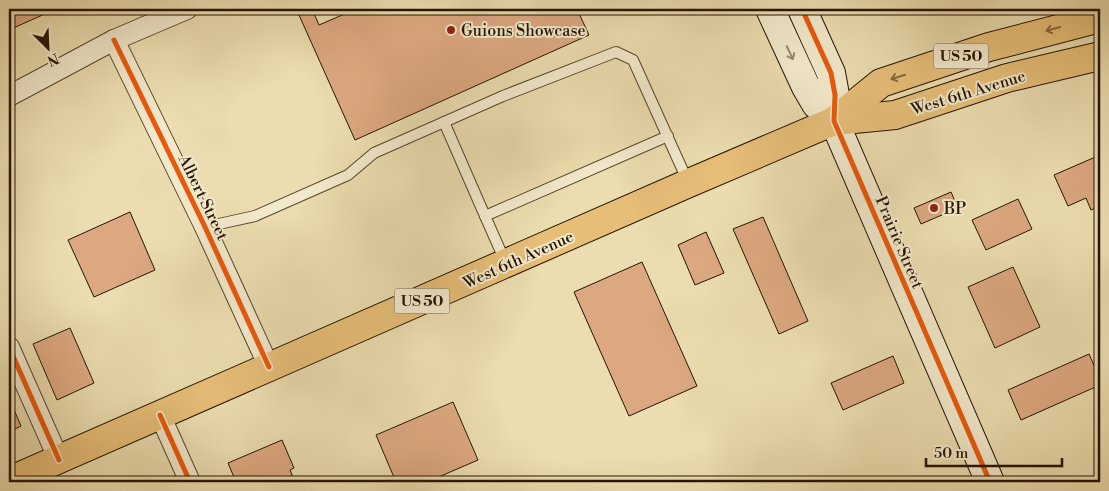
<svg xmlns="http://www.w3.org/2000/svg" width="1109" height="491" font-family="'Libre Bodoni',serif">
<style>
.building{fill:#dca881;stroke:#251401}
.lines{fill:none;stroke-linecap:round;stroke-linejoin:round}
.lane-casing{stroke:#56462c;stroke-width:12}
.street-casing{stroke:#56462c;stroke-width:22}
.secondary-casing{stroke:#251401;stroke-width:30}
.primary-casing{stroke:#251401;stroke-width:30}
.lane{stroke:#f2e9cb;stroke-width:10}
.street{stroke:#f2e9cb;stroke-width:20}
.secondary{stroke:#f2e9cb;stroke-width:28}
.primary{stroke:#e6be78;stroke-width:28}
.cycleway-casing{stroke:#f2e9cb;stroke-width:8}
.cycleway{stroke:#e8590c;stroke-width:5}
.oneway{stroke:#86693c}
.oneway2{stroke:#968970}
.poi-dot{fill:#8f2418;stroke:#f2e9cb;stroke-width:2}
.labels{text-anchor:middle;stroke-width:4;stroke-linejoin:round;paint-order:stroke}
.shield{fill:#f2e9cb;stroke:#62543e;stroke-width:1}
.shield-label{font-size:15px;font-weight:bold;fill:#251401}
.poi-label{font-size:16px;fill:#251401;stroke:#f2e9cb;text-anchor:start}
.street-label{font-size:16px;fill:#251401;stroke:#f2e9cb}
</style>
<rect width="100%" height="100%" fill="#ebddaf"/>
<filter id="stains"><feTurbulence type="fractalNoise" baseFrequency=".004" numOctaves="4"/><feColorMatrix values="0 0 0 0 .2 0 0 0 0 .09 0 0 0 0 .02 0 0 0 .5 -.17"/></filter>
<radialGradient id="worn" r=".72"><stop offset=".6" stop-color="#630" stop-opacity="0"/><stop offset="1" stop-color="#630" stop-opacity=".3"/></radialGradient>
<g class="building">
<polygon points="9,9 56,9 9,30"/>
<polygon points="312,9 319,25 356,9 577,9 589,35 355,140 299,15"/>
<polygon points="1100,155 1100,206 1091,210 1086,198 1068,206 1054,175"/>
<polygon points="951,192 958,208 921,224 914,208"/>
<polygon points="1018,199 1032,229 986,250 972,220"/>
<polygon points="130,212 155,270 94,297 68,240"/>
<polygon points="763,217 808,321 779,334 733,229"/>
<polygon points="706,232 724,273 695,285 678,245"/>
<polygon points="642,262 697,386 629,416 574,292"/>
<polygon points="1013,267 1040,327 995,348 968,287"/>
<polygon points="70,328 94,383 57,400 33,344"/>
<polygon points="1089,354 1100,379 1100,385 1021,420 1008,390"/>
<polygon points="893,356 904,383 843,410 831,383"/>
<polygon points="9,398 21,426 9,432"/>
<polygon points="453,402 478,460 427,482 396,482 376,435"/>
<polygon points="282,440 294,468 290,470 295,482 236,482 228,463"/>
</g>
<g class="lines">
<defs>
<g id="lane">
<polyline points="444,122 485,216"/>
<polyline points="205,227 255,216 348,175 374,153 503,96 616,52 633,60 688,182"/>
<polyline points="505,261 485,216 668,136"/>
</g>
<g id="street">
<polyline points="114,40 205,227 269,367"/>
<polyline points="9,96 114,40 187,9"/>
<polyline points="9,347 59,460"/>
<polyline points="160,415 190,482"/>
</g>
<g id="secondary">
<polyline points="770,9 806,87 816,104 834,121"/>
<polyline points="802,9 831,73 835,95 834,121 990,482"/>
</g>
<g id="primary">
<polyline points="834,121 895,115 1007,78 1100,56"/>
<polyline points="9,481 689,183 834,121 881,83 989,47 1100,18"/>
</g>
</defs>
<use href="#lane" class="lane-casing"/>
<use href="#street" class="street-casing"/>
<use href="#secondary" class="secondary-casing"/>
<use href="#primary" class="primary-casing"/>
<use href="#lane" class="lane"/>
<use href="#street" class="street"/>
<use href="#secondary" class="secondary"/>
<use href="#primary" class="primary"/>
<defs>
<g id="cycleway">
<polyline points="802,9 831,73 835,95 834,121 990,482"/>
<polyline points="114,40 205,227 269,367"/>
<polyline points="9,347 59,460"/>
<polyline points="160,415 190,482"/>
</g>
</defs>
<use href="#cycleway" class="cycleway-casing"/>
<use href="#cycleway" class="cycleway"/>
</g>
<defs><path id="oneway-shaft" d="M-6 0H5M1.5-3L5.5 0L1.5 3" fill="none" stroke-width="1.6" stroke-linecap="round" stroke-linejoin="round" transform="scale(1.25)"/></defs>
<g class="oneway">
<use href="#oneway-shaft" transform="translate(1053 29) rotate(165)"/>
<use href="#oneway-shaft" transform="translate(898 77) rotate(162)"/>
</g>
<use class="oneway2" href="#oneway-shaft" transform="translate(790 53) rotate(65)"/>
<g class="poi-dot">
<circle cx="451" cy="30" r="5"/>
<circle cx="934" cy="208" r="5"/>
</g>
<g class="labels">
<g class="shield">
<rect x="933.5" y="43.5" width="55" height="25" rx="4"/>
<rect x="394.5" y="288.5" width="55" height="25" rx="4"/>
</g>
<g class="shield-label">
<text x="961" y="61">US 50</text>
<text x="422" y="306">US 50</text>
</g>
<g class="poi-label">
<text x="461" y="36">Guions Showcase</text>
<text x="944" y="214">BP</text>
</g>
<g class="street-label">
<text transform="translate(968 92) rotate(-17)" y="6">West 6th Avenue</text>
<text transform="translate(204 197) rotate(64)" y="6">Albert Street</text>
<text transform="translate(900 242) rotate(67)" y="6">Prairie Street</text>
<text transform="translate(518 259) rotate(-24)" y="6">West 6th Avenue</text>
</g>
</g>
<rect width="1109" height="491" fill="none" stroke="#ebddaf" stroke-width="30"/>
<rect x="10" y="10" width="1089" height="471" fill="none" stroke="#251401" stroke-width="2.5"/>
<rect x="15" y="15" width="1079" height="461" fill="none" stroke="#251401"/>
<g transform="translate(48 48) rotate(156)" stroke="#f2e9cb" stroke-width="4" paint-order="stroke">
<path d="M0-4L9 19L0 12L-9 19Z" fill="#251401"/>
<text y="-8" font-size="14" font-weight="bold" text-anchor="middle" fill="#251401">N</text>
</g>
<path d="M926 458v8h136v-8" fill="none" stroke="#251401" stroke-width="2.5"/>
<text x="934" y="458" font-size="15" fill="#251401" stroke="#f2e9cb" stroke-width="4" paint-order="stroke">50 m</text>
<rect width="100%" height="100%" filter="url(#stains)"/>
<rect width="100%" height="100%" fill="url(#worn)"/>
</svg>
